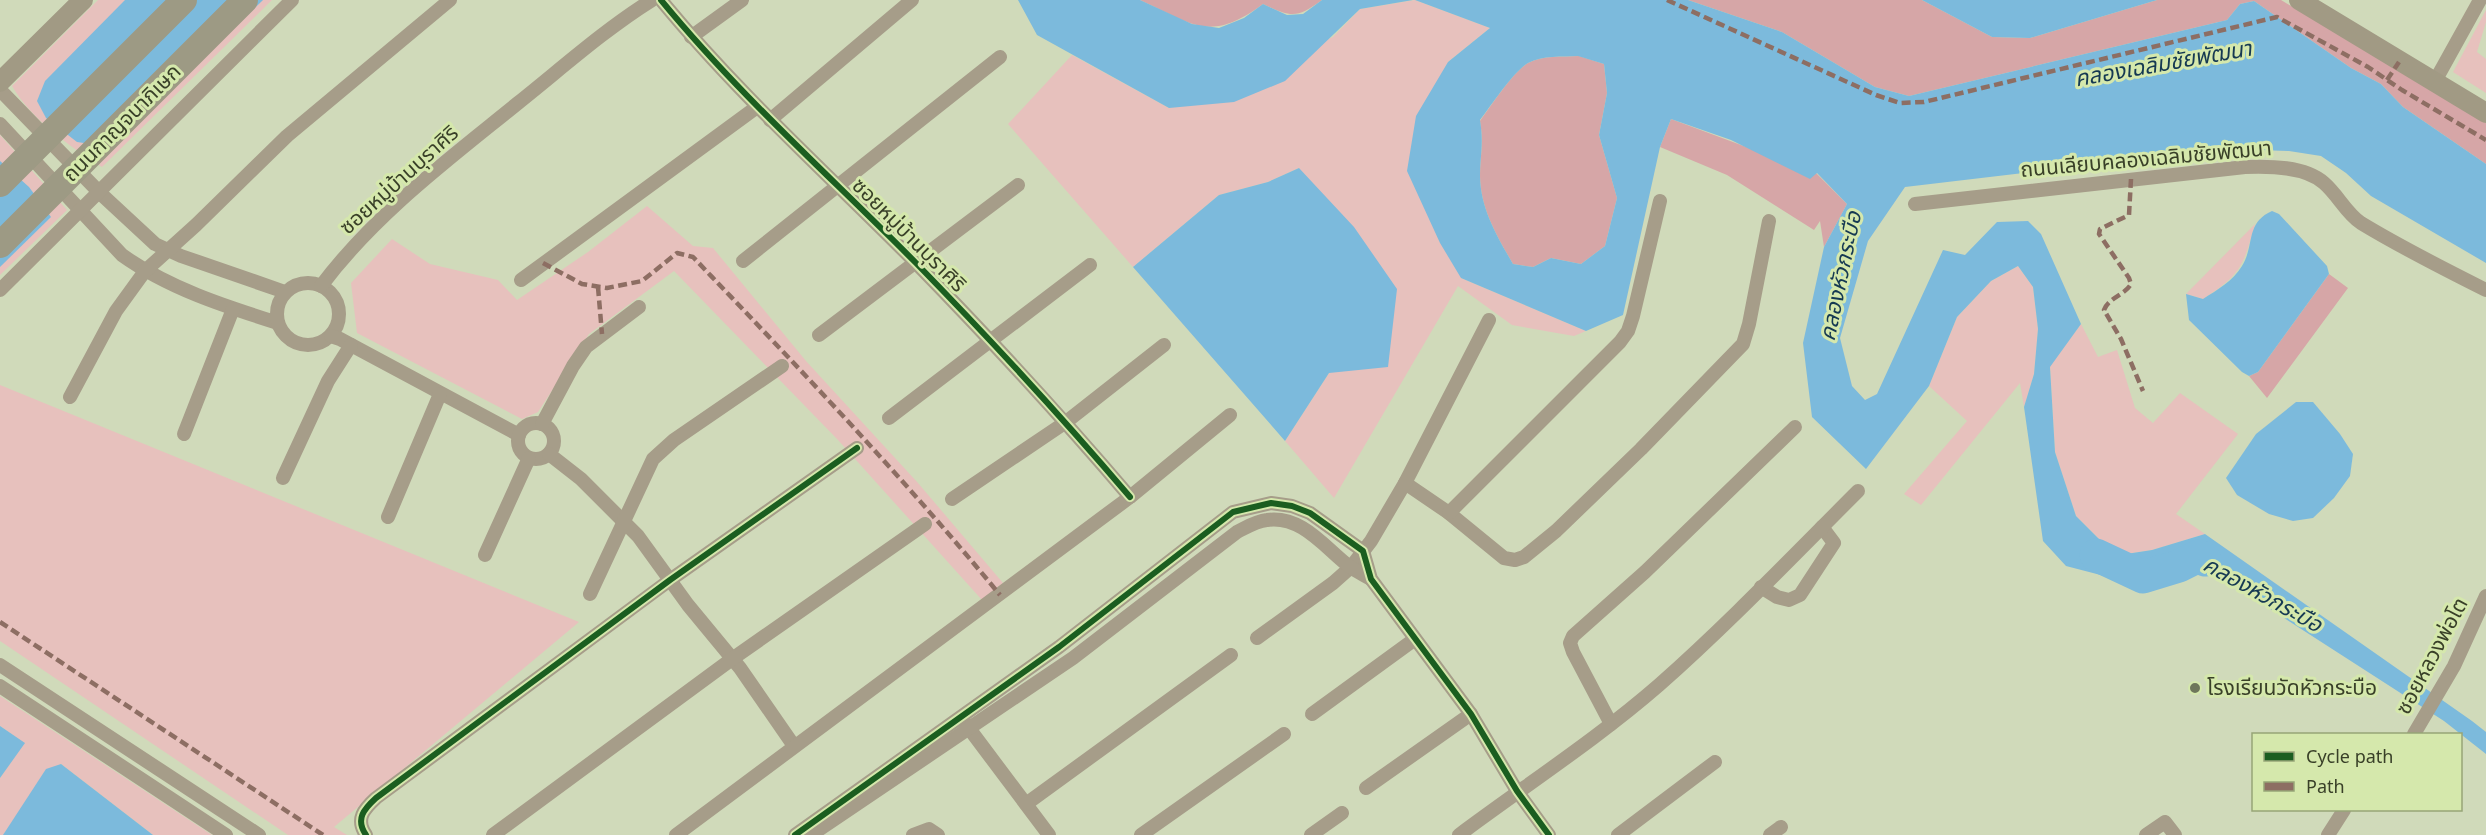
<svg xmlns="http://www.w3.org/2000/svg" width="2486" height="835" font-family="'Noto Sans','Noto Sans Thai',sans-serif">
<style>
.green{fill:#e7c1bd}
.forest{fill:#d6a6a7}
.water{fill:#7cbadc;fill-rule:evenodd}
.lines{fill:none;stroke-linecap:round;stroke-linejoin:round}
.river{stroke:#7cbadc;stroke-width:33}
.street{stroke:#a69d89;stroke-width:14}
.secondary{stroke:#a19a84;stroke-width:20}
.highway-bridge{stroke:#9d9a84;stroke-width:26}
.quiet{stroke:#8d6e63;stroke-width:4.5;stroke-dasharray:9 4.5;stroke-linecap:butt}
.cycleway-casing{stroke:#d5e8ac;stroke-width:10}
.cycleway{stroke:#1b5e20;stroke-width:6}
.poi-dot{fill:#6e765b;stroke:#d5e8ac;stroke-width:2}
.labels{text-anchor:middle;stroke-width:6;stroke-linejoin:round;paint-order:stroke}
.street-label{font-size:21px;fill:#394028;stroke:#d5e8ac}
.poi-label{font-size:21px;fill:#394028;stroke:#d5e8ac;text-anchor:start}
.water-label{font-size:22px;font-style:italic;fill:#153952;stroke:#d5e8ac}
</style>
<rect width="100%" height="100%" fill="#d0daba"/>
<g class="green">
<path d="M98 0H272L102 167C69 146 32 120 12 86Z"/>
<polygon points="1415,0 1490,28 1448,62 1461,278 1586,331 1574,336 1512,325 1458,286 1334,498 1285,441 1329,373 1299,168 1268,182 1219,195 1133,267 1008,124 1072,55 1169,108 1333,37 1360,9"/>
<polygon points="2486,10 2486,22 2477,52 2486,59 2486,93 2453,72"/>
<polygon points="0,135 67,210 0,275"/>
<polygon points="647,206 693,246 713,248 806,361 918,483 1003,583 982,600 838,440 674,271 589,334 538,412 522,419 357,333 351,283 392,239 430,264 498,280 517,300 588,252"/>
<path d="M2255 224C2243 267 2241 274 2203 299L2186 294Z"/>
<polygon points="2018,266 2033,287 2038,329 2034,374 2024,407 2020,383 1921,505 1904,494 1967,421 1929,386 1957,317 1991,281"/>
<polygon points="2081,324 2098,357 2117,350 2135,408 2153,423 2180,393 2238,434 2176,514 2205,534 2152,550 2126,554 2102,542 2076,516 2055,452 2050,366"/>
<polygon points="0,385 579,622 334,827 347,835 288,835 0,641"/>
<polygon points="0,696 212,835 153,835 61,764 3,835 0,835 0,778 24,743 0,726"/>
</g>
<g class="forest">
<path d="M1140 0H1322C1296 19 1291 17 1263 4 1210 43 1194 25 1140 0Z"/>
<polygon points="1688,0 1922,0 1992,37 2030,38 2157,0 2281,0 2486,123 2486,164 2403,107 2381,84 2351,68 2254,1 2240,4 2227,20 1909,96 1875,87 1782,32"/>
<path d="M1579 56 1604 64 1607 93 1599 135 1617 198 1605 246 1581 264 1551 258 1533 267 1513 264C1497 236 1481 210 1480 177 1480 155 1484 144 1480 121 1491 106 1513 72 1528 63 1543 55 1562 57 1579 56Z"/>
<polygon points="1671,119 1816,173 1847,204 1824,247 1820,221 1814,230 1727,175 1660,147"/>
<polygon points="2329,274 2348,288 2267,398 2249,376 2258,372"/>
</g>
<g class="water">
<polygon points="125,0 263,0 112,147 77,142 46,118 37,101 45,81"/>
<polygon points="1018,0 1140,0 1192,24 1219,28 1244,18 1263,4 1287,15 1303,14 1322,0 1413,0 1360,9 1285,81 1234,102 1169,108 1037,35"/>
<path d="M1415 0H1688L1782 32 1875 87 1909 96 2227 20 2240 4 2254 1 2351 68 2381 84 2403 107 2486 164V263L2371 196 2346 173 2321 156 2289 151 2229 149 1905 187 1868 241 1840 338 1852 386 1865 400 1877 394 1943 250 1965 255 1997 222 2028 221 2041 234 2081 324 2050 367 2055 452 2076 516 2102 542 2126 554 2152 550 2205 534 2472 721 2486 732V754L2444 721 2200 564 2116 579 2066 566 2043 541 2024 407 2034 374 2038 329 2033 287 2018 266 1991 281 1957 317 1929 386 1866 469 1812 417 1803 343 1824 247 1847 204 1817 173 1810 179 1731 140 1671 119 1660 147 1623 315 1586 331 1461 278 1440 243 1407 171 1416 116 1448 62 1490 28ZM1578 56 1604 64 1607 93 1599 135 1617 198 1605 246 1581 264 1551 258 1533 267 1513 264C1497 236 1481 210 1480 177 1480 155 1484 144 1480 120 1491 106 1513 72 1528 63 1543 55 1562 57 1578 56Z"/>
<polygon points="1922,0 2157,0 2030,38 1992,37"/>
<polygon points="0,161 29,187 51,217 0,267"/>
<polygon points="1299,168 1354,227 1397,289 1388,367 1329,373 1285,441 1133,267 1219,195 1268,182"/>
<path d="M2272 211 2279 214 2327 266 2329 274 2258 372 2249 376 2242 372 2189 320 2186 294 2203 299C2217 290 2233 281 2242 266 2255 245 2245 223 2272 211Z"/>
<polygon points="2296,402 2313,402 2340,434 2353,454 2350,476 2334,498 2313,518 2293,521 2269,514 2237,495 2226,478 2256,434"/>
<polygon points="0,726 25,743 0,778"/>
<polygon points="61,764 153,835 3,835 46,769"/>
</g>
<g class="lines">
<polyline class="river" points="2096,555 2143,577 2179,566 2199,556 2205,560"/>
<g class="street">
<path d="M661 0C739 95 830 176 916 263 990 339 1062 417 1130 497"/>
<polyline points="691,37 742,0"/>
<polyline points="2434,83 2480,0"/>
<polyline points="0,90 100,193 155,244 181,256 285,292"/>
<polyline points="770,120 912,0"/>
<path d="M0 124 122 255C168 288 224 306 278 323"/>
<path d="M1915 204 2245 167C2269 166 2305 166 2324 183 2338 195 2346 213 2361 223 2402 248 2444 269 2486 290"/>
<polyline points="743,261 1000,57"/>
<polyline points="521,280 757,107"/>
<circle cx="308" cy="314" r="31"/>
<path d="M321 286C375 214 449 159 518 103 562 68 604 30 652 0"/>
<polyline points="0,290 292,0"/>
<polyline points="819,335 1018,185"/>
<polyline points="331,336 340,339 519,435"/>
<polyline points="70,397 116,311 145,271 196,225 287,136 450,0"/>
<polyline points="889,418 1090,265"/>
<circle cx="536" cy="441" r="18"/>
<polyline points="542,424 573,366 586,347 639,307"/>
<polyline points="184,434 233,309"/>
<polyline points="549,454 581,479 638,536 688,605 740,668 794,746"/>
<polyline points="283,478 328,381 351,345"/>
<polyline points="1405,483 1449,513 1504,558 1515,560 1524,557 1556,531 1641,449 1743,344 1749,324 1769,221"/>
<polyline points="952,499 1066,422 1164,345"/>
<polyline points="1449,513 1620,342 1628,331 1633,316 1660,201"/>
<polyline points="388,517 440,394"/>
<polyline points="485,555 529,458"/>
<polyline points="1761,587 1777,597 1789,600 1800,595 1834,543 1822,527"/>
<polyline points="590,594 653,459 674,440 782,366"/>
<polyline points="1257,638 1333,583 1351,567 1371,541 1405,483 1489,320"/>
<polyline points="0,665 259,835"/>
<polyline points="0,686 226,835"/>
<polyline points="1312,714 1415,639"/>
<polyline points="965,723 1049,835"/>
<polyline points="1611,724 1573,652 1570,643 1573,636 1645,572 1795,427"/>
<polyline points="2414,734 2454,666 2486,596"/>
<polyline points="1366,788 1471,714"/>
<polyline points="1026,804 1231,655"/>
<path d="M366 835C355 819 364 809 376 798L670 580 857 448"/>
<polyline points="493,835 732,659 925,524"/>
<polyline points="676,835 1130,497 1230,415"/>
<polyline points="795,835 1059,647 1233,512 1271,503 1292,506 1310,513 1363,551 1371,579 1471,714 1517,791 1549,835"/>
<path d="M811 835 1073 658 1237 532C1247 527 1256 521 1267 520 1302 515 1325 548 1350 567 1356 571 1364 575 1371 579"/>
<polyline points="913,835 929,829 938,835"/>
<polyline points="1141,835 1284,734"/>
<polyline points="1311,835 1342,813"/>
<path d="M1459 835C1526 785 1597 739 1659 685 1728 624 1793 556 1858 491"/>
<polyline points="1618,835 1715,762"/>
<polyline points="1770,835 1781,827"/>
<polyline points="2146,835 2165,822 2175,835"/>
<polyline points="2328,835 2344,810"/>
</g>
<g class="secondary">
<polyline points="2299,0 2486,113"/>
<polyline points="0,82 83,0"/>
</g>
<g class="highway-bridge">
<polyline points="0,184 184,0"/>
<polyline points="0,245 245,0"/>
</g>
<g class="quiet">
<polyline points="1667,0 1876,95 1900,103 1924,102 2277,17 2368,67 2402,90 2486,140"/>
<polyline points="2387,80 2399,62"/>
<path d="M2131 179 2129 215 2100 229 2099 234 2129 278 2131 284C2125 295 2108 298 2104 310L2121 339 2143 391"/>
<path d="M543 263 582 284 607 288 642 281 677 253 693 257C798 367 903 477 1000 595"/>
<polyline points="598,287 602,334"/>
<polyline points="0,622 323,835"/>
</g>
<defs>
<g id="cycleway">
<path d="M661 0C739 95 830 176 916 263 990 339 1062 417 1130 497"/>
<path d="M366 835C355 819 364 809 376 798L670 580 857 448"/>
<polyline points="795,835 1059,647 1233,512 1271,503 1292,506 1310,513 1363,551 1371,579 1471,714 1517,791 1549,835"/>
</g>
</defs>
<use href="#cycleway" class="cycleway-casing"/>
<use href="#cycleway" class="cycleway"/>
</g>
<circle class="poi-dot" cx="2195" cy="688" r="6"/>
<g class="labels">
<g class="street-label">
<text transform="translate(122 123) rotate(-45)" y="7">ถนนกาญจนาภิเษก</text>
<text transform="translate(2146 159) rotate(-5)" y="7">ถนนเลียบคลองเฉลิมชัยพัฒนา</text>
<text transform="translate(399 180) rotate(-42)" y="7">ซอยหมู่บ้านบุราศิริ</text>
<text transform="translate(909 235) rotate(45)" y="7">ซอยหมู่บ้านบุราศิริ</text>
<text transform="translate(2432 656) rotate(-62)" y="7">ซอยหลวงพ่อโต</text>
</g>
<g class="poi-label">
<text x="2207" y="695">โรงเรียนวัดหัวกระบือ</text>
</g>
<g class="water-label">
<text transform="translate(2163 63) rotate(-10)" y="8">คลองเฉลิมชัยพัฒนา</text>
<text transform="translate(1840 276) rotate(-78)" y="8">คลองหัวกระบือ</text>
<text transform="translate(2263 594) rotate(29)" y="8">คลองหัวกระบือ</text>
</g>
</g>
<rect x="2252" y="733" width="210" height="78" fill="#d5e8ac" stroke="#97a577" stroke-width="1.5"/>
<rect x="2264" y="752" width="30" height="9" fill="#1b5e20" stroke="#97a577" stroke-width="1.5"/>
<text x="2306" y="763" font-size="18" fill="#394028">Cycle path</text>
<rect x="2264" y="782" width="30" height="9" fill="#8d6e63" stroke="#97a577" stroke-width="1.5"/>
<text x="2306" y="793" font-size="18" fill="#394028">Path</text>
</svg>
